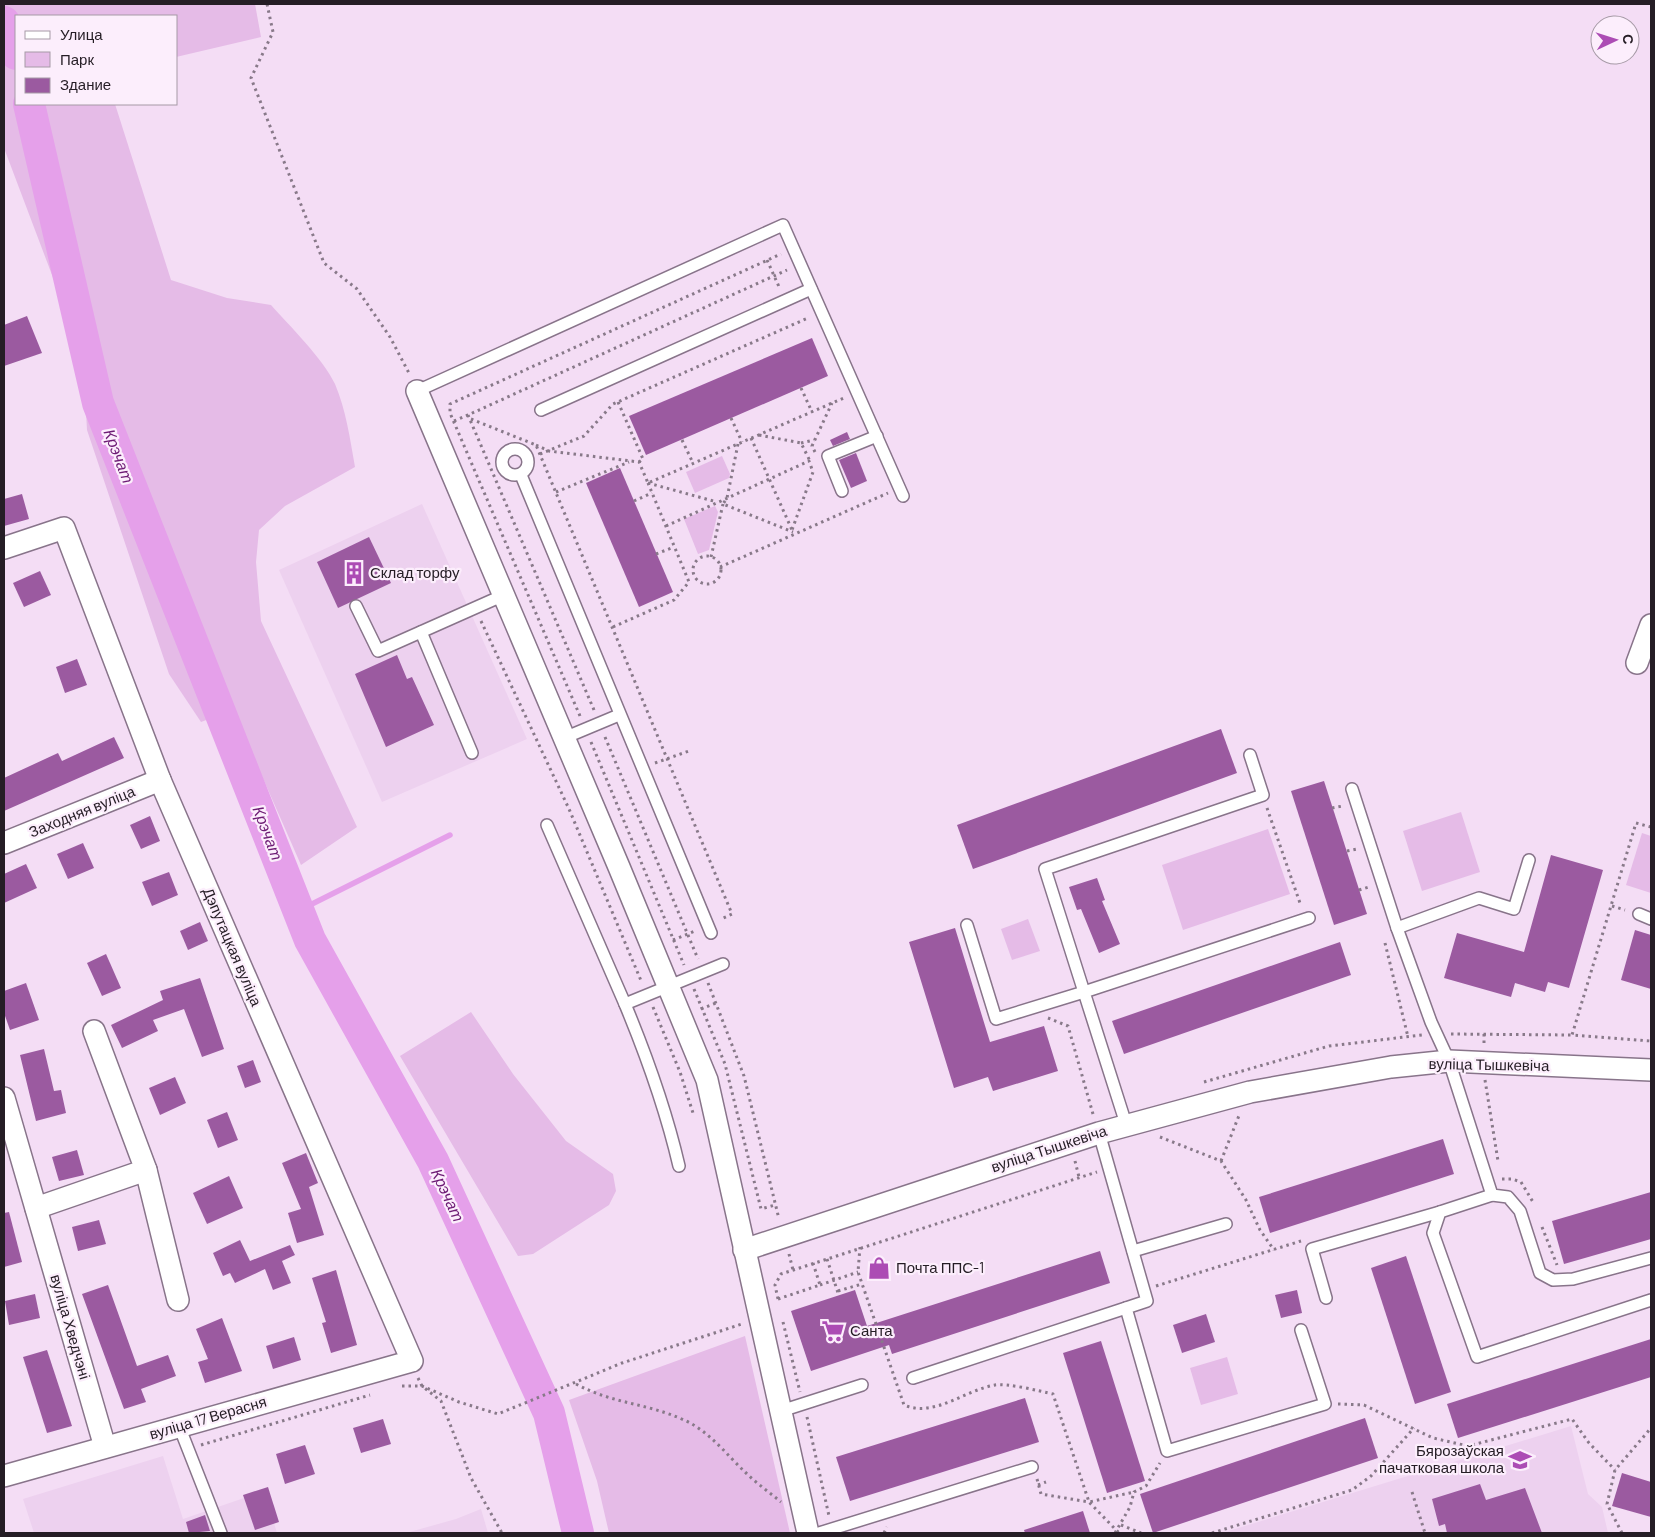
<svg xmlns="http://www.w3.org/2000/svg" width="1655" height="1537" font-family="Barlow,sans-serif">
<style>
.built{fill:#edd1ef}
.green{fill:#e5bbe7}
.lines{fill:none;stroke-linecap:round;stroke-linejoin:round}
.stream{stroke:#e5a0ea;stroke-width:5.5}
.river{stroke:#e5a0ea;stroke-width:32}
.building{fill:#9b5aa0}
.service-casing{stroke:#88748a;stroke-width:14}
.minor-casing{stroke:#88748a;stroke-width:24}
.path{stroke:#887989;stroke-width:3;stroke-dasharray:2.5 4;stroke-linecap:butt}
.service{stroke:#fff;stroke-width:11}
.minor{stroke:#fff;stroke-width:21}
.labels{text-anchor:middle;stroke-width:4.5;stroke-linejoin:round;paint-order:stroke}
.poi-label{font-size:15px;fill:#251d25;stroke:#fceefc;text-anchor:start}
.street-label{font-size:15px;fill:#251d25;stroke:#fceefc}
.water-label{font-size:16px;font-style:italic;fill:#6d1b74;stroke:#fceefc}
</style>
<rect width="100%" height="100%" fill="#f4ddf5"/>
<g class="built">
<polygon points="422,504 527,739 382,802 279,570"/>
<polygon points="1571,1426 1588,1494 1602,1507 1608,1533 1222,1533"/>
<polygon points="163,1456 183,1519 244,1498 255,1529 274,1523 277,1533 34,1533 23,1499"/>
<polygon points="481,1509 488,1533 406,1533 456,1519"/>
</g>
<g class="green">
<path d="M4 4H255L261 37 176 57V16H16V104H115L171 280 227 298 271 305C289 325 324 360 335 384 346 410 350 439 355 467L285 506 259 530 256 562 261 621 357 827 301 865 233 710 201 722 169 674 87 430 83 357 4 148Z"/>
<polygon points="722,456 730,474 729,478 695,493 686,472"/>
<polygon points="715,506 718,512 709,550 698,554 684,519"/>
<polygon points="1461,812 1480,872 1422,891 1403,831"/>
<polygon points="1268,829 1290,894 1183,930 1162,865"/>
<polygon points="1642,833 1651,836 1651,893 1626,885"/>
<polygon points="1028,919 1040,951 1012,960 1001,929"/>
<polygon points="471,1012 513,1074 566,1141 613,1174 616,1191 609,1205 533,1254 518,1256 400,1056"/>
<polygon points="745,1336 790,1533 609,1533 597,1481 569,1400"/>
<polygon points="1227,1357 1238,1394 1201,1405 1190,1368"/>
</g>
<g class="lines">
<polyline class="stream" points="298,911 450,835"/>
<g class="river">
<polyline points="4,22 16,54"/>
<polyline points="29,104 98,403 310,940 433,1161 549,1413 578,1533"/>
</g>
</g>
<g class="building">
<polygon points="27,316 42,353 4,366 4,325"/>
<polygon points="812,338 828,376 646,455 629,416"/>
<polygon points="847,432 850,439 833,446 830,440"/>
<polygon points="856,453 867,481 851,488 839,460"/>
<polygon points="620,468 673,592 639,607 586,483"/>
<polygon points="22,494 29,519 4,526 4,499"/>
<polygon points="369,537 391,583 338,608 317,562"/>
<polygon points="40,571 51,595 24,607 13,583"/>
<polygon points="397,655 407,679 412,677 434,725 386,747 355,674"/>
<polygon points="77,659 87,685 65,693 56,667"/>
<polygon points="1221,729 1237,773 973,869 957,825"/>
<polygon points="114,737 124,758 4,811 4,778 58,753 62,761"/>
<polygon points="1324,781 1367,914 1334,925 1291,791"/>
<polygon points="150,816 160,841 141,849 130,825"/>
<polygon points="83,843 94,868 68,879 57,854"/>
<polygon points="1551,855 1603,870 1569,988 1548,982 1545,992 1515,983 1511,997 1444,978 1457,933 1524,952"/>
<polygon points="26,864 37,888 4,903 4,874"/>
<polygon points="169,872 178,895 152,906 142,882"/>
<polygon points="1097,878 1105,900 1102,901 1120,944 1099,953 1081,909 1077,910 1069,887"/>
<polygon points="200,922 208,941 188,950 180,931"/>
<polygon points="955,928 990,1042 1044,1026 1058,1071 993,1091 988,1077 954,1088 909,942"/>
<polygon points="1635,930 1651,935 1651,989 1621,980"/>
<polygon points="1340,942 1351,975 1124,1054 1112,1021"/>
<polygon points="106,954 121,988 102,996 87,963"/>
<polygon points="200,978 224,1049 202,1057 184,1009 153,1020 158,1031 122,1048 111,1025 163,1000 160,991"/>
<polygon points="26,983 39,1020 10,1030 4,1013 4,991"/>
<polygon points="44,1049 54,1091 61,1090 66,1113 36,1121 20,1055"/>
<polygon points="253,1060 261,1082 245,1088 237,1066"/>
<polygon points="175,1077 186,1103 160,1115 149,1088"/>
<polygon points="227,1112 238,1140 218,1148 207,1120"/>
<polygon points="1443,1139 1454,1174 1270,1233 1259,1197"/>
<polygon points="77,1150 84,1175 59,1181 52,1157"/>
<polygon points="306,1153 318,1183 309,1187 324,1235 297,1243 288,1213 301,1209 282,1163"/>
<polygon points="229,1176 243,1208 207,1224 193,1193"/>
<polygon points="1651,1192 1651,1239 1564,1264 1552,1221"/>
<polygon points="9,1212 22,1262 4,1267 4,1213"/>
<polygon points="99,1220 106,1244 78,1251 72,1227"/>
<polygon points="240,1240 250,1261 290,1245 295,1255 282,1261 291,1283 273,1290 265,1269 235,1283 230,1273 223,1276 213,1253"/>
<polygon points="1100,1251 1110,1283 892,1354 889,1345 811,1371 791,1311 855,1290 867,1326"/>
<polygon points="1406,1256 1451,1392 1415,1404 1371,1268"/>
<polygon points="336,1270 357,1345 331,1353 322,1323 326,1322 312,1278"/>
<polygon points="108,1285 137,1366 168,1355 176,1376 141,1389 146,1402 124,1409 82,1294"/>
<polygon points="1297,1290 1302,1313 1281,1318 1275,1295"/>
<polygon points="35,1294 40,1318 9,1325 5,1301"/>
<polygon points="1206,1314 1215,1342 1182,1353 1173,1325"/>
<polygon points="222,1318 242,1371 205,1383 198,1362 208,1359 196,1329"/>
<polygon points="294,1337 301,1360 273,1369 266,1346"/>
<polygon points="1651,1339 1651,1377 1458,1438 1447,1404"/>
<polygon points="1101,1341 1145,1481 1107,1493 1063,1353"/>
<polygon points="47,1350 72,1426 47,1433 23,1357"/>
<polygon points="1025,1398 1039,1442 850,1501 836,1457"/>
<polygon points="1365,1418 1378,1458 1153,1533 1140,1494"/>
<polygon points="383,1419 391,1444 361,1453 353,1428"/>
<polygon points="305,1445 315,1474 285,1484 276,1454"/>
<polygon points="1622,1473 1651,1482 1651,1517 1612,1506"/>
<polygon points="1480,1484 1486,1500 1525,1488 1542,1533 1447,1533 1445,1524 1439,1526 1432,1499"/>
<polygon points="268,1487 279,1522 255,1530 243,1495"/>
<polygon points="1083,1511 1090,1533 1025,1533 1024,1530"/>
<polygon points="205,1515 210,1531 189,1533 186,1522"/>
</g>
<g class="lines">
<defs>
<g id="service">
<polyline points="417,391 783,225 903,496"/>
<polyline points="541,410 811,289"/>
<circle cx="515" cy="462" r="13"/>
<polyline points="521,475 711,933"/>
<polyline points="842,491 828,456 877,436"/>
<polyline points="356,606 378,651 504,595"/>
<polyline points="421,632 472,753"/>
<polyline points="564,738 619,715"/>
<polyline points="1352,789 1397,928 1431,1022 1449,1061 1492,1195 1508,1197 1520,1211 1540,1273 1553,1280 1573,1279 1651,1258"/>
<polyline points="547,825 625,1004 723,964"/>
<polyline points="1639,914 1651,919"/>
<polyline points="967,925 996,1019 1084,992 1045,869 1263,795 1250,755"/>
<polyline points="1397,928 1479,898 1514,909 1529,860"/>
<path d="M625 1004C647 1057 666 1110 679 1166"/>
<polyline points="1126,1124 1084,992 1309,918"/>
<polyline points="1099,1133 1147,1301 1126,1308 1167,1451 1325,1404 1301,1330"/>
<polyline points="1492,1195 1440,1212 1433,1233 1477,1357 1651,1300"/>
<polyline points="1133,1251 1226,1224"/>
<polyline points="1326,1298 1312,1249 1440,1212"/>
<polyline points="913,1378 1126,1308"/>
<polyline points="781,1411 862,1385"/>
<polyline points="179,1426 221,1533"/>
<polyline points="819,1533 1032,1467"/>
</g>
<g id="minor">
<polyline points="417,391 619,867 707,1080 808,1533"/>
<polyline points="4,548 64,528 160,780 412,1361 4,1476"/>
<polyline points="1637,663 1651,625"/>
<polyline points="4,843 160,780"/>
<polyline points="4,1098 105,1447"/>
<polyline points="146,1170 178,1300"/>
<polyline points="36,1208 146,1170 94,1031"/>
<polyline points="744,1250 1099,1133 1250,1092 1391,1067 1449,1061 1651,1070"/>
</g>
</defs>
<use href="#service" class="service-casing"/>
<use href="#minor" class="minor-casing"/>
<g class="path">
<polyline points="267,4 273,32 251,78 324,263 357,289 390,337 410,375"/>
<polyline points="767,260 780,289"/>
<polyline points="801,388 812,412"/>
<polyline points="618,402 643,459 639,462"/>
<polyline points="731,418 742,442"/>
<polyline points="471,419 536,445 732,914 721,919"/>
<polyline points="454,421 468,415"/>
<polyline points="759,435 801,443 810,461"/>
<polyline points="751,438 792,530"/>
<polyline points="682,440 693,463"/>
<polyline points="801,443 814,440"/>
<polyline points="738,444 727,498 723,504 793,532"/>
<polyline points="536,445 549,451 639,462 648,483 846,397"/>
<polyline points="815,452 812,446 832,403"/>
<polyline points="540,454 584,436 613,404 808,318"/>
<polyline points="648,483 717,502"/>
<polyline points="556,492 629,462"/>
<polyline points="634,501 652,493"/>
<polyline points="666,526 809,461 813,472 792,530"/>
<polyline points="656,554 674,547"/>
<circle cx="707" cy="570" r="14"/>
<polyline points="711,557 723,504"/>
<polyline points="720,567 888,493"/>
<polyline points="481,621 569,809 642,983"/>
<polyline points="613,627 674,600 689,582 648,483"/>
<polyline points="594,710 468,415 787,270"/>
<polyline points="580,716 450,413 450,404 781,254"/>
<polyline points="605,737 698,959"/>
<polyline points="591,742 684,965"/>
<polyline points="655,763 689,751"/>
<polyline points="1267,808 1301,906"/>
<polyline points="1332,808 1343,806"/>
<polyline points="1651,827 1636,823 1572,1035 1651,1041"/>
<polyline points="1347,851 1357,849"/>
<polyline points="1359,890 1369,887"/>
<polyline points="1612,906 1625,910"/>
<polyline points="673,940 695,931"/>
<polyline points="1385,943 1408,1037"/>
<polyline points="708,983 744,1076 779,1219"/>
<polyline points="694,989 725,1064 761,1209 775,1205"/>
<polyline points="653,1007 680,1072 693,1113"/>
<polyline points="701,1009 716,1003"/>
<polyline points="1048,1018 1068,1026 1093,1114"/>
<polyline points="1451,1034 1572,1035"/>
<polyline points="1484,1034 1484,1044"/>
<polyline points="1485,1080 1498,1161"/>
<polyline points="1204,1082 1329,1046 1422,1035"/>
<polyline points="1160,1137 1221,1161 1246,1200 1260,1230 1274,1250"/>
<polyline points="1075,1161 1079,1177"/>
<polyline points="1221,1161 1240,1113"/>
<polyline points="1502,1179 1512,1179 1521,1182 1533,1202"/>
<polyline points="1542,1227 1557,1265"/>
<path d="M860 1247 858 1272 904 1405C934 1418 965 1390 995 1385 1007 1383 1040 1391 1053 1394L1089 1502 1134 1492"/>
<polyline points="789,1254 793,1270"/>
<polyline points="827,1259 839,1296"/>
<polyline points="820,1285 858,1272"/>
<polyline points="1156,1286 1301,1241"/>
<polyline points="838,1291 862,1284"/>
<polyline points="778,1299 775,1285 781,1274 1097,1172"/>
<polyline points="778,1299 820,1285 813,1263"/>
<polyline points="783,1322 800,1392"/>
<polyline points="418,1378 422,1386 441,1401 471,1478 502,1533"/>
<path d="M576 1384C613 1404 647 1403 684 1420 709 1431 727 1455 745 1472 756 1483 769 1492 781 1502"/>
<polyline points="402,1386 422,1386 459,1402 498,1414 622,1363 742,1324"/>
<polyline points="1338,1404 1364,1405 1433,1438 1468,1446 1572,1419 1589,1443 1615,1470"/>
<polyline points="807,1417 829,1516"/>
<polyline points="201,1445 370,1395"/>
<polyline points="1037,1479 1041,1494 1089,1502 1119,1533"/>
<polyline points="1038,1485 1046,1482"/>
<polyline points="1412,1492 1425,1533"/>
<polyline points="1121,1525 1141,1533"/>
<polyline points="884,1533 887,1527"/>
<polyline points="1115,1533 1130,1507 1134,1492 1146,1486 1160,1463"/>
<polyline points="1212,1533 1352,1490 1371,1476 1414,1428"/>
<polyline points="1622,1533 1607,1504 1615,1470 1651,1428"/>
</g>
<use href="#service" class="service"/>
<use href="#minor" class="minor"/>
</g>
<defs>
<symbol id="building-bare" viewBox="-9 -9 18 18"><path d="M-4-6H4V6H1V3H-1V6H-4ZM-2.5-4.3h1.7v1.8h-1.7ZM.8-4.3h1.7v1.8H.8ZM-2.5-1h1.7V.8h-1.7ZM.8-1h1.7V.8H.8Z" fill="#ac4cb4" stroke="#fceefc" stroke-width="2.5" paint-order="stroke"/></symbol>
<symbol id="shop-bare" viewBox="-9 -9 18 18"><path d="M-5-2.5h2.3a2.7 3.5 0 0 1 5.4 0H5L5.5 6h-11ZM-1.5-2.5h3a1.5 2.3 0 0 0-3 0Z" fill="#ac4cb4" stroke="#fceefc" stroke-width="2.5" paint-order="stroke"/></symbol>
<symbol id="supermarket-bare" viewBox="-9 -9 18 18"><path d="M-6-5.5h2.5l.6 2H6L4.5 2H-2.5L-4.4-4H-6ZM-1.5 3.2a1.3 1.3 0 1 0 .1 0ZM3 3.2a1.3 1.3 0 1 0 .1 0Z" fill="#ac4cb4" stroke="#fceefc" stroke-width="2.5" paint-order="stroke"/></symbol>
<symbol id="school-bare" viewBox="-9 -9 18 18"><path d="M0-5L7-2L0 1L-7-2ZM-4 1L0 2.5L4 1V4Q0 6-4 4Z" fill="#ac4cb4" stroke="#fceefc" stroke-width="2.5" paint-order="stroke"/></symbol>
</defs>
<g fill-rule="evenodd">
<use href="#building-bare" x="338" y="557" width="32" height="32"/>
<use href="#shop-bare" x="863" y="1252" width="32" height="32"/>
<use href="#supermarket-bare" x="817" y="1315" width="32" height="32"/>
<use href="#school-bare" x="1504" y="1444" width="32" height="32"/>
</g>
<g class="labels">
<g class="poi-label">
<text x="370" y="578">Склад торфу</text>
<text x="896" y="1273">Почта ППС-1</text>
<text x="850" y="1336">Санта</text>
<text x="1504" y="1456" text-anchor="end">Бярозаўская<tspan x="1504" dy="17">пачатковая школа</tspan></text>
</g>
<g class="street-label">
<text transform="translate(82 812) rotate(-22)" y="5">Заходняя вуліца</text>
<text transform="translate(232 947) rotate(67)" y="5">Дэпутацкая вуліца</text>
<text transform="translate(1489 1065) rotate(1)" y="5">вуліца Тышкевіча</text>
<text transform="translate(1049 1149) rotate(-18)" y="5">вуліца Тышкевіча</text>
<text transform="translate(70 1327) rotate(74)" y="5">вуліца Хведчэні</text>
<text transform="translate(208 1418) rotate(-16)" y="5">вуліца 17 Верасня</text>
</g>
<g class="water-label">
<text transform="translate(119 456) rotate(69)" y="6">Крэчат</text>
<text transform="translate(268 833) rotate(69)" y="6">Крэчат</text>
<text transform="translate(448 1195) rotate(65)" y="6">Крэчат</text>
</g>
</g>
<rect width="1655" height="1537" fill="none" stroke="#251d25" stroke-width="10"/>
<rect x="15" y="15" width="162" height="90" fill="#fceefc" stroke="#a69aa6"/>
<rect x="25" y="31" width="25" height="8" fill="#ffffff" stroke="#a69aa6"/>
<text x="60" y="40" font-size="15" fill="#251d25">Улица</text>
<rect x="25" y="52" width="25" height="15" fill="#e5bbe7" stroke="#a69aa6"/>
<text x="60" y="65" font-size="15" fill="#251d25">Парк</text>
<rect x="25" y="78" width="25" height="15" fill="#9b5aa0" stroke="#a69aa6"/>
<text x="60" y="90" font-size="15" fill="#251d25">Здание</text>
<g transform="translate(1615 40) rotate(86)"><circle r="24" fill="#fceefc" stroke="#a69aa6"/>
<path d="M0-4L9 19L0 12L-9 19Z" fill="#ac4cb4"/>
<text y="-8" font-size="14" font-weight="bold" text-anchor="middle" fill="#251d25">С</text>
</g>
</svg>
